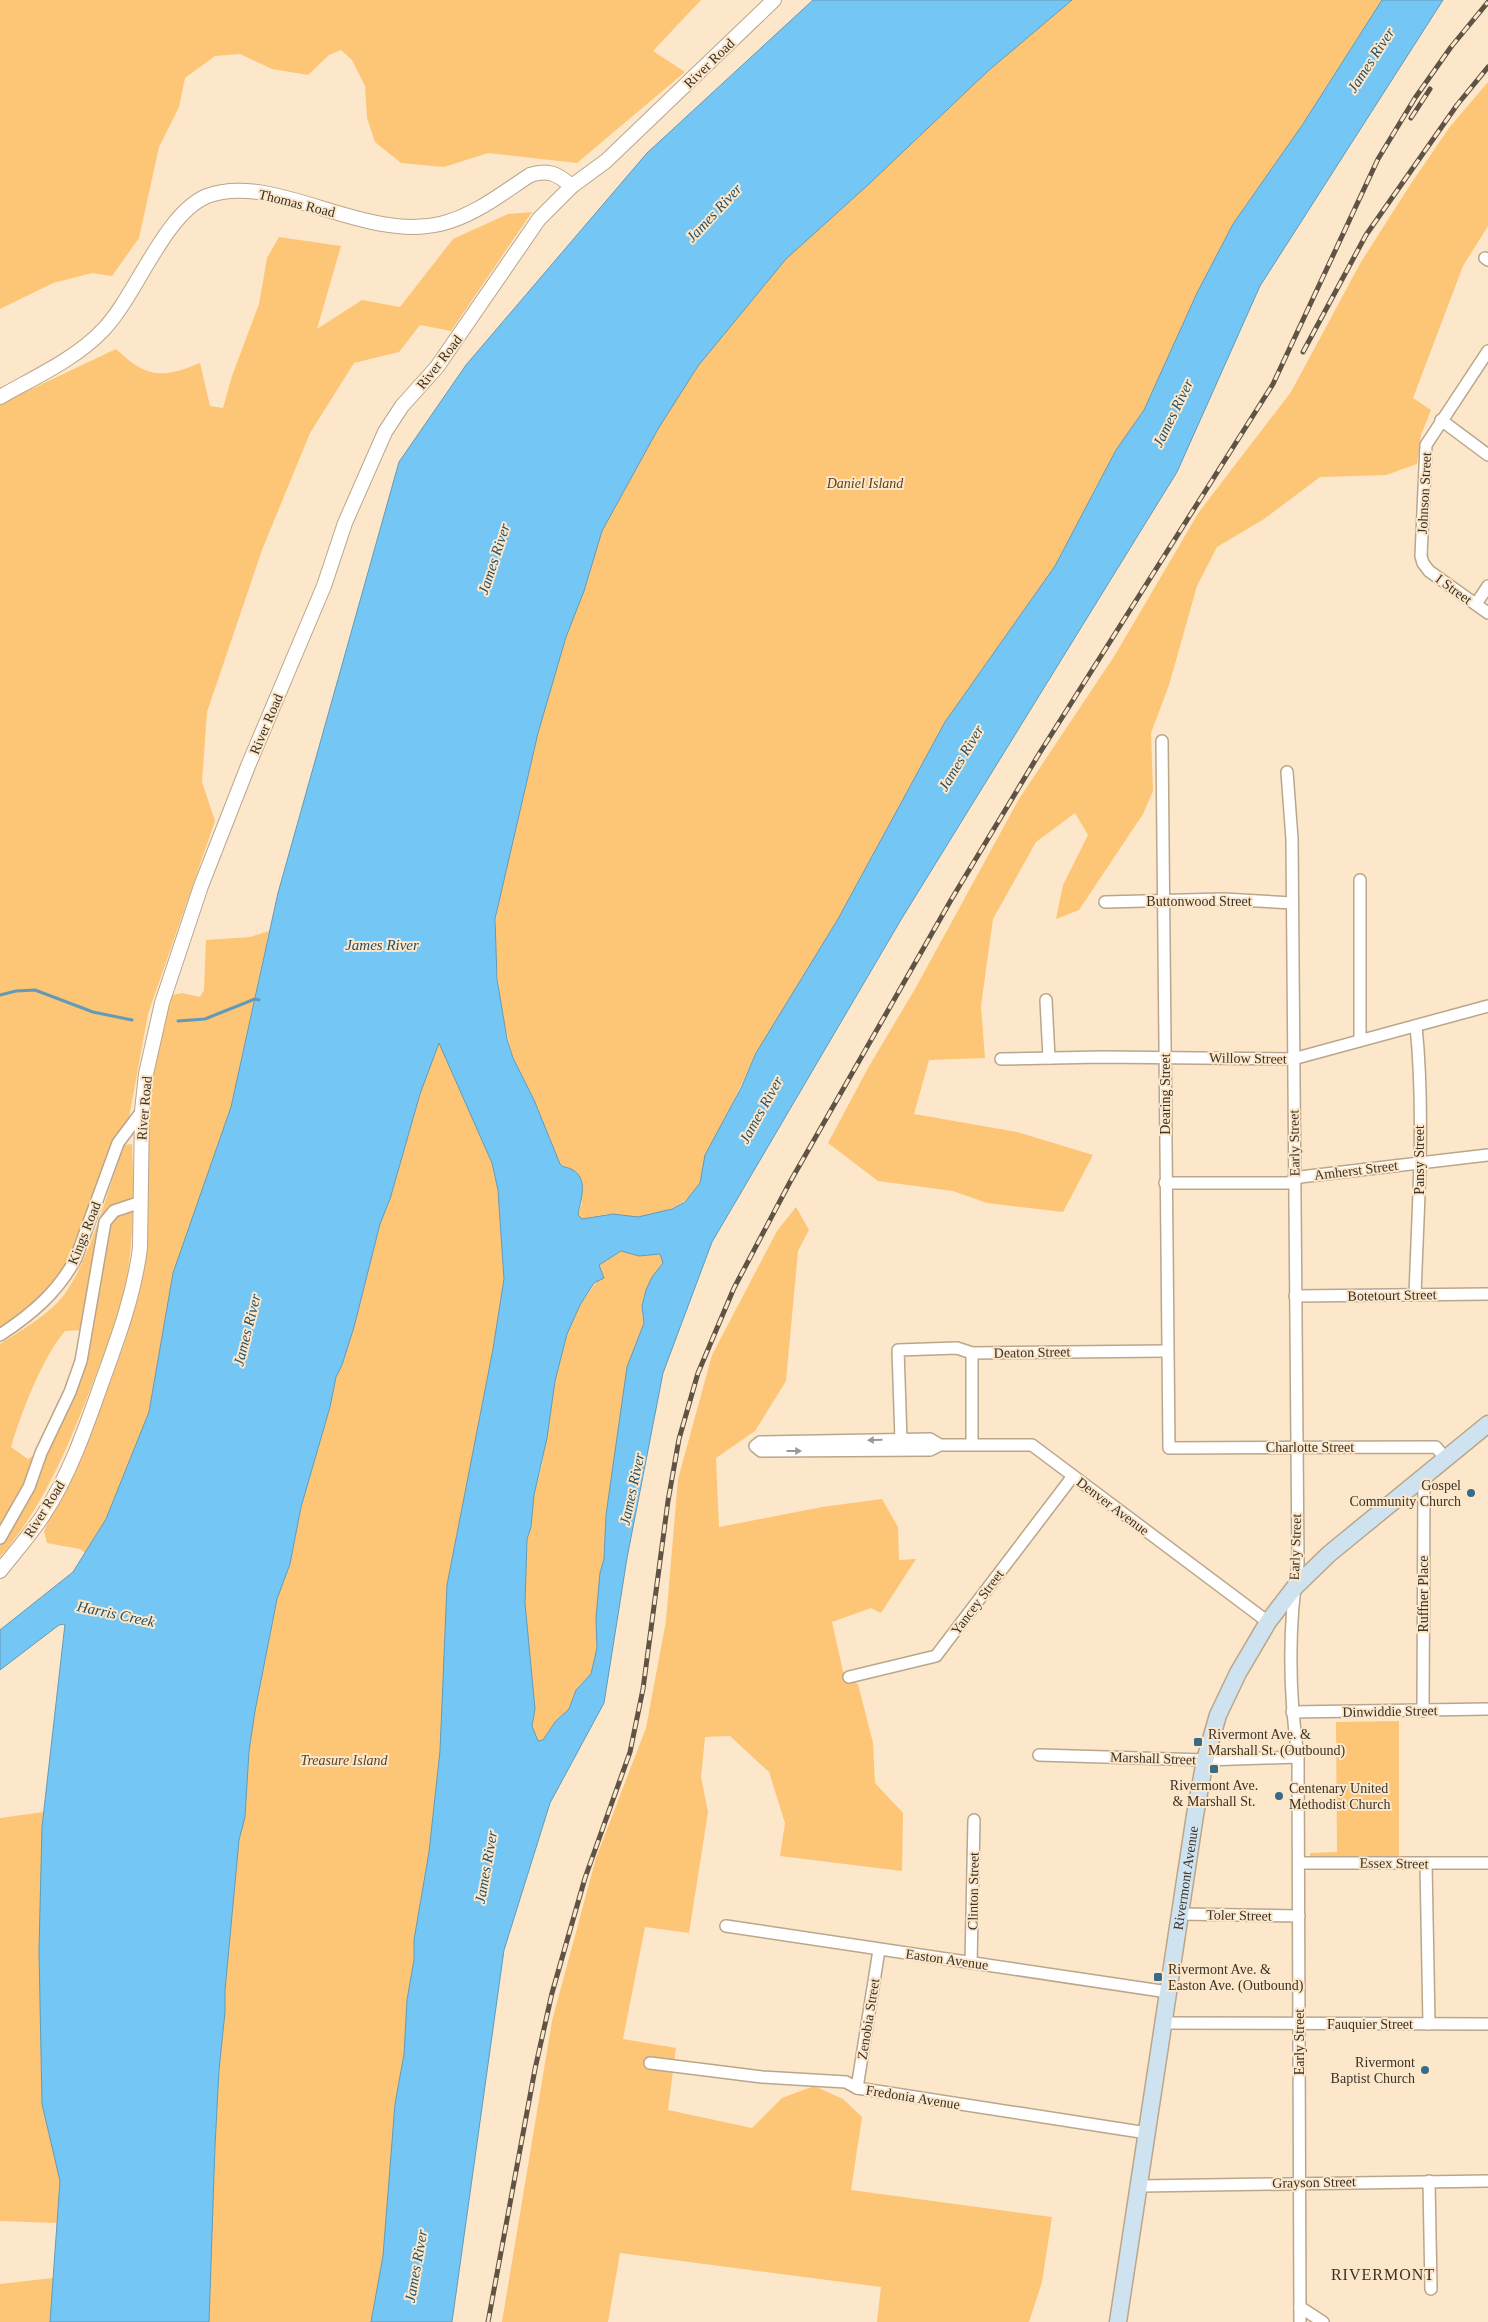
<svg xmlns="http://www.w3.org/2000/svg" width="1488" height="2322" font-family="'Times New Roman',serif">
<style>
.green{fill:#fdc576;fill-rule:evenodd}
.water{fill:#74c7f5;stroke:#639ab7;fill-rule:evenodd}
.lines{fill:none;stroke-linecap:round;stroke-linejoin:round}
.stream{stroke:#639ab7;stroke-width:3}
.minor-casing{stroke:#baa68b;stroke-width:14}
.tertiary-casing{stroke:#baa68b;stroke-width:16}
.secondary-casing{stroke:#baa68b;stroke-width:19}
.minor{stroke:#fff;stroke-width:11}
.tertiary{stroke:#fff;stroke-width:14}
.secondary{stroke:#cee3ef;stroke-width:16}
.rail-casing{stroke:#5f5345;stroke-width:5}
.rail{stroke:#fce7ca;stroke-width:3;stroke-dasharray:9;stroke-linecap:butt}
.oneway{fill:#9d9893}
.poi-dot{fill:#376b88;stroke:#fce7ca;stroke-width:2}
.labels{text-anchor:middle;stroke-width:4;stroke-linejoin:round;paint-order:stroke}
.street-label{font-size:14px;fill:#3b3227;stroke:#fce7ca}
.park-label{font-size:14px;font-style:italic;fill:#5d431d;stroke:#fce7ca}
.poi-label{font-size:14px;fill:#3b3227;stroke:#fce7ca;text-anchor:start}
.water-label{font-size:15px;font-style:italic;fill:#225068;stroke:#fce7ca}
.quarter-label{font-size:16px;letter-spacing:1px;fill:#3b3227;stroke:#fce7ca}
</style>
<rect width="100%" height="100%" fill="#fce7ca"/>
<g class="green">
<polygon points="0,0 701,0 653,51 685,72 577,163 488,153 444,167 401,163 375,142 367,118 365,86 352,60 341,50 329,55 308,75 272,69 240,54 215,56 185,78 179,107 159,147 139,238 112,276 92,273 53,283 0,309"/>
<path d="M1072 0H1382L1303 124 1233 224 1197 293 1144 410 1116 450 1055 566 945 722 838 919 756 1053 703 1166C704 1199 667 1214 639 1217 630 1218 621 1214 612 1214 602 1214 592 1217 582 1219L578 1215 582 1203 576 1173 560 1164 534 1100 513 1058 501 1010 494 938 498 903 538 733 566 637 584 591 602 531 658 429 698 366 786 259 869 184 988 71Z"/>
<polygon points="1488,82 1488,226 1463,266 1413,398 1431,410 1421,435 1417,464 1386,475 1320,477 1264,519 1217,547 1197,586 1169,685 1151,733 1153,791 1143,814 1079,910 1056,919 1063,885 1088,835 1075,813 1036,842 993,919 981,1006 985,1058 929,1060 914,1114 1017,1132 1093,1155 1063,1212 987,1203 953,1191 878,1181 828,1143 868,1068 915,989 1019,799 1115,655 1199,512 1291,392 1361,262 1410,185 1449,128"/>
<path d="M532 212 451 331 420 325 399 352 354 363 310 433 262 550 207 712 202 782 215 821 148 1014 129 1118 114 1141 72 1256 44 1296 0 1330V404L116 349C147 378 161 379 200 363L210 406 223 408 232 376 259 304 267 258 279 237 341 246 317 329 362 300 400 307 453 239 508 214Z"/>
<polygon points="269,931 231,1107 173,1273 149,1412 106,1519 85,1553 80,1549 47,1543 44,1531 97,1418 125,1342 138,1296 145,1242 151,1081 160,1032 172,995 182,993 200,997 204,990 206,940 250,937"/>
<path d="M439 1042 492 1163 498 1190 504 1279 493 1349 447 1585 440 1751 429 1852 414 1940V1960L407 2000 404 2054 395 2104 383 2256 371 2322H209C210 2242 214 2162 218 2082 220 2051 225 2021 225 1990L239 1840 245 1817 249 1751 255 1711 277 1599 290 1564 301 1507 330 1407 336 1376 342 1365 354 1327 380 1224 390 1199 420 1094Z"/>
<path d="M132 1144C134 1191 134 1238 126 1284 120 1315 106 1348 95 1377 70 1442 46 1504 0 1557V1344C20 1331 43 1318 59 1301 87 1270 109 1187 124 1145ZM82 1330 70 1383 36 1454 28 1459 11 1447C21 1413 42 1358 65 1331Z"/>
<polygon points="796,1207 809,1230 798,1251 786,1381 755,1431 716,1458 719,1527 822,1507 882,1499 898,1527 899,1560 916,1559 881,1613 871,1608 832,1622 843,1671 846,1678 858,1684 873,1743 875,1783 903,1813 902,1871 780,1856 785,1823 769,1772 730,1736 705,1737 701,1777 708,1812 689,1933 645,1927 623,2039 676,2048 668,2110 752,2128 782,2098 814,2086 843,2099 862,2117 851,2190 1052,2217 1042,2282 1029,2322 877,2322 881,2287 620,2253 608,2322 502,2322 552,2021 596,1858 646,1728 666,1621 678,1479 712,1355 777,1231"/>
<polygon points="621,1251 639,1256 660,1254 663,1263 652,1277 642,1314 644,1323 627,1367 606,1515 604,1559 600,1573 597,1648 591,1674 576,1689 569,1709 555,1722 543,1740 538,1741 532,1726 535,1709 525,1603 527,1539 531,1527 534,1495 542,1465 555,1381 567,1334 580,1305 603,1273 599,1270 599,1265"/>
<polygon points="1399,1721 1399,1858 1310,1859 1310,1853 1337,1852 1336,1722"/>
<polygon points="44,1812 39,1950 42,2103 60,2181 57,2223 0,2221 0,1818"/>
<polygon points="53,2278 50,2322 0,2322 0,2284"/>
</g>
<path class="water" d="M813 0H1072L988 71 869 184 786 259 698 366 658 429 602 531 584 591 566 637 538 733 495 919 497 979 507 1039 513 1058 534 1100 560 1164C564 1168 567 1167 571 1169 590 1178 580 1201 578 1215L582 1219 613 1214 638 1217 672 1209 685 1202 700 1183 705 1155 741 1088 756 1053 838 919 945 722 1055 566 1116 450 1144 410 1197 293 1233 224 1303 124 1382 0H1443L1260 286 1177 472 902 918 712 1242 663 1373 627 1558 604 1703 550 1803 504 1950 452 2322H371L383 2256 395 2104 404 2054 407 2000 414 1960V1940L429 1852 440 1751 447 1585 493 1349 504 1279 498 1190 492 1163 439 1043 420 1094 390 1199 380 1224 354 1327 342 1365 336 1377 330 1407 301 1507 290 1564 277 1599 255 1711 249 1751 245 1817 239 1840 225 1990V2012L219 2070 215 2146 209 2322H50L60 2181 42 2104 39 1950 42 1827 65 1624 59 1625 0 1670V1630L73 1572 106 1519 149 1412 173 1273 231 1107 278 893 399 462 466 365 647 153ZM621 1251 639 1256 660 1254 663 1263 652 1277 646 1290 642 1306 644 1323 627 1367 606 1515 604 1559 600 1573 596 1618 597 1648 591 1674 576 1690 569 1709 555 1722 543 1740 538 1741 532 1726 535 1709 525 1603 527 1539 531 1527 534 1495 547 1438 555 1381 567 1334 580 1305 594 1283 604 1278 599 1265Z"/>
<g class="lines">
<g class="stream">
<polyline points="0,995 16,991 35,990 93,1012 132,1020"/>
<polyline points="178,1021 205,1019 255,999 259,1000"/>
</g>
<defs>
<g id="minor">
<polyline points="1485,258 1488,260"/>
<polyline points="1488,351 1426,445 1421,556 1423,563 1429,571 1488,613"/>
<polyline points="1441,420 1488,455"/>
<polyline points="1476,604 1488,586"/>
<polyline points="1162,741 1169,1448 1436,1447 1445,1458"/>
<path d="M1287 772 1292 839 1298 1564C1288 1628 1289 1693 1298 1757L1300 2322"/>
<polyline points="1360,880 1360,1040"/>
<polyline points="1105,902 1223,899 1292,903"/>
<polyline points="1046,1000 1049,1058"/>
<polyline points="1001,1059 1102,1057 1293,1059 1488,1006"/>
<polyline points="1165,1183 1288,1183 1300,1177 1488,1155"/>
<path d="M1415 1295C1418 1206 1425 1115 1416 1026"/>
<polyline points="1295,1296 1488,1294"/>
<path d="M0 1335C32 1314 58 1292 76 1258L118 1143 142 1111"/>
<polyline points="972,1353 972,1444"/>
<polyline points="901,1440 898,1350 957,1348 972,1353 1167,1351"/>
<polyline points="940,1445 930,1439 760,1442 755,1446 761,1451 930,1450 940,1445 1032,1445 1268,1622"/>
<polyline points="0,1538 29,1487 41,1453 70,1392 81,1361 105,1222 114,1211 141,1202"/>
<polyline points="849,1677 936,1656 1073,1476"/>
<polyline points="1423,1711 1424,1476"/>
<polyline points="1292,1712 1488,1709"/>
<polyline points="1039,1755 1205,1760 1298,1757"/>
<polyline points="1299,1863 1488,1863"/>
<polyline points="1426,1864 1429,2024"/>
<polyline points="1180,1914 1299,1916"/>
<polyline points="726,1926 1168,1992"/>
<polyline points="971,1963 974,1820"/>
<polyline points="1162,2023 1488,2024"/>
<polyline points="650,2063 762,2077 846,2082 857,2088 1147,2133"/>
<polyline points="857,2088 879,1950"/>
<polyline points="1429,2181 1431,2289"/>
<polyline points="1140,2186 1488,2181"/>
<polyline points="1300,2307 1323,2322"/>
</g>
<g id="tertiary">
<path d="M0 397C35 377 76 359 104 329 137 294 164 214 207 196 272 171 363 242 440 224 474 216 501 194 530 175 549 169 557 174 572 186"/>
<path d="M0 1571C15 1552 31 1534 44 1514 70 1474 86 1427 102 1382 118 1338 134 1295 140 1248L142 1111 146 1074 162 1003 201 886 248 766 324 586 345 523 385 432 402 406 437 367 539 219 572 186 606 161 774 0"/>
</g>
<g id="secondary">
<path id="s1" d="M1118 2322 1195 1815 1205 1760 1218 1715 1238 1673 1268 1622 1294 1588 1329 1554 1488 1424"/>
</g>
</defs>
<use href="#minor" class="minor-casing"/>
<use href="#tertiary" class="tertiary-casing"/>
<use href="#secondary" class="secondary-casing"/>
<use href="#minor" class="minor"/>
<use href="#tertiary" class="tertiary"/>
<use href="#secondary" class="secondary"/>
<defs>
<g id="rail">
<polyline points="1411,118 1430,89"/>
<polyline points="1303,352 1366,235 1457,105 1488,67"/>
<polyline points="488,2322 535,2069 552,1993 585,1878 630,1752 643,1689 668,1501 679,1439 698,1373 734,1288 790,1182 951,900 1039,754 1273,384 1378,159 1415,98 1451,47 1488,2"/>
</g>
</defs>
<use href="#rail" class="rail-casing"/>
<use href="#rail" class="rail"/>
</g>
<defs><path id="oneway-solid" d="M-6-.8H1V-3.2L6.5 0L1 3.2V.8H-6Z" transform="scale(1.25)"/></defs>
<g class="oneway">
<use href="#oneway-solid" transform="translate(875 1440) rotate(179)"/>
<use href="#oneway-solid" transform="translate(794 1451)"/>
</g>
<g class="poi-dot">
<circle cx="1471" cy="1493" r="5"/>
<rect x="1193" y="1737" width="10" height="10" rx="2.5"/>
<rect x="1209" y="1764" width="10" height="10" rx="2.5"/>
<circle cx="1279" cy="1796" r="5"/>
<rect x="1153" y="1972" width="10" height="10" rx="2.5"/>
<circle cx="1425" cy="2070" r="5"/>
</g>
<g class="labels">
<g class="street-label">
<text transform="translate(709 63) rotate(-44)" y="5">River Road</text>
<text transform="translate(297 203) rotate(14)" y="5">Thomas Road</text>
<text transform="translate(439 362) rotate(-52)" y="5">River Road</text>
<text transform="translate(1424 493) rotate(-87)" y="5">Johnson Street</text>
<text transform="translate(1454 589) rotate(36)" y="5">I Street</text>
<text transform="translate(266 724) rotate(-67)" y="5">River Road</text>
<text x="1199" y="906">Buttonwood Street</text>
<text transform="translate(1248 1058) rotate(1)" y="5">Willow Street</text>
<text transform="translate(1165 1094) rotate(-90)" y="5">Dearing Street</text>
<text transform="translate(144 1108) rotate(-85)" y="5">River Road</text>
<text transform="translate(1294 1143) rotate(-91)" y="5">Early Street</text>
<text transform="translate(1419 1160) rotate(-90)" y="5">Pansy Street</text>
<text transform="translate(1356 1170) rotate(-7)" y="5">Amherst Street</text>
<text transform="translate(84 1233) rotate(-68)" y="5">Kings Road</text>
<text transform="translate(1392 1295) rotate(-1)" y="5">Botetourt Street</text>
<text transform="translate(1032 1352) rotate(-1)" y="5">Deaton Street</text>
<text x="1310" y="1452">Charlotte Street</text>
<text transform="translate(1113 1506) rotate(37)" y="5">Denver Avenue</text>
<text transform="translate(44 1509) rotate(-58)" y="5">River Road</text>
<text transform="translate(1295 1547) rotate(-88)" y="5">Early Street</text>
<text transform="translate(1423 1594) rotate(-90)" y="5">Ruffner Place</text>
<text transform="translate(977 1602) rotate(-53)" y="5">Yancey Street</text>
<text transform="translate(1390 1711) rotate(-1)" y="5">Dinwiddie Street</text>
<text transform="translate(1153 1758) rotate(2)" y="5">Marshall Street</text>
<text transform="translate(1394 1863) rotate(1)" y="5">Essex Street</text>
<text dy="5" stroke="none"><textPath href="#s1" startOffset="449">Rivermont Avenue</textPath></text>
<text transform="translate(973 1891) rotate(-89)" y="5">Clinton Street</text>
<text transform="translate(1239 1915) rotate(1)" y="5">Toler Street</text>
<text transform="translate(947 1959) rotate(8)" y="5">Easton Avenue</text>
<text transform="translate(868 2019) rotate(-81)" y="5">Zenobia Street</text>
<text x="1370" y="2029">Fauquier Street</text>
<text transform="translate(1299 2042) rotate(-90)" y="5">Early Street</text>
<text transform="translate(913 2097) rotate(9)" y="5">Fredonia Avenue</text>
<text transform="translate(1314 2182) rotate(-1)" y="5">Grayson Street</text>
</g>
<g class="park-label">
<text x="865" y="488">Daniel Island</text>
<text x="344" y="1765">Treasure Island</text>
</g>
<g class="poi-label">
<text x="1461" y="1490" text-anchor="end">Gospel<tspan x="1461" dy="16">Community Church</tspan></text>
<text x="1208" y="1739">Rivermont Ave. &amp;<tspan x="1208" dy="16">Marshall St. (Outbound)</tspan></text>
<text x="1214" y="1790" text-anchor="middle">Rivermont Ave.<tspan x="1214" dy="16">&amp; Marshall St.</tspan></text>
<text x="1289" y="1793">Centenary United<tspan x="1289" dy="16">Methodist Church</tspan></text>
<text x="1168" y="1974">Rivermont Ave. &amp;<tspan x="1168" dy="16">Easton Ave. (Outbound)</tspan></text>
<text x="1415" y="2067" text-anchor="end">Rivermont<tspan x="1415" dy="16">Baptist Church</tspan></text>
</g>
<g class="water-label">
<text transform="translate(1371 60) rotate(-57)" y="5">James River</text>
<text transform="translate(714 213) rotate(-47)" y="5">James River</text>
<text transform="translate(1173 413) rotate(-64)" y="5">James River</text>
<text transform="translate(494 559) rotate(-72)" y="5">James River</text>
<text transform="translate(961 758) rotate(-59)" y="5">James River</text>
<text x="382" y="950">James River</text>
<text transform="translate(761 1110) rotate(-61)" y="5">James River</text>
<text transform="translate(247 1330) rotate(-76)" y="5">James River</text>
<text transform="translate(632 1489) rotate(-78)" y="5">James River</text>
<text transform="translate(116 1614) rotate(12)" y="5">Harris Creek</text>
<text transform="translate(486 1867) rotate(-80)" y="5">James River</text>
<text transform="translate(416 2266) rotate(-80)" y="5">James River</text>
</g>
<g class="quarter-label">
<text x="1383" y="2280">RIVERMONT</text>
</g>
</g>
</svg>
